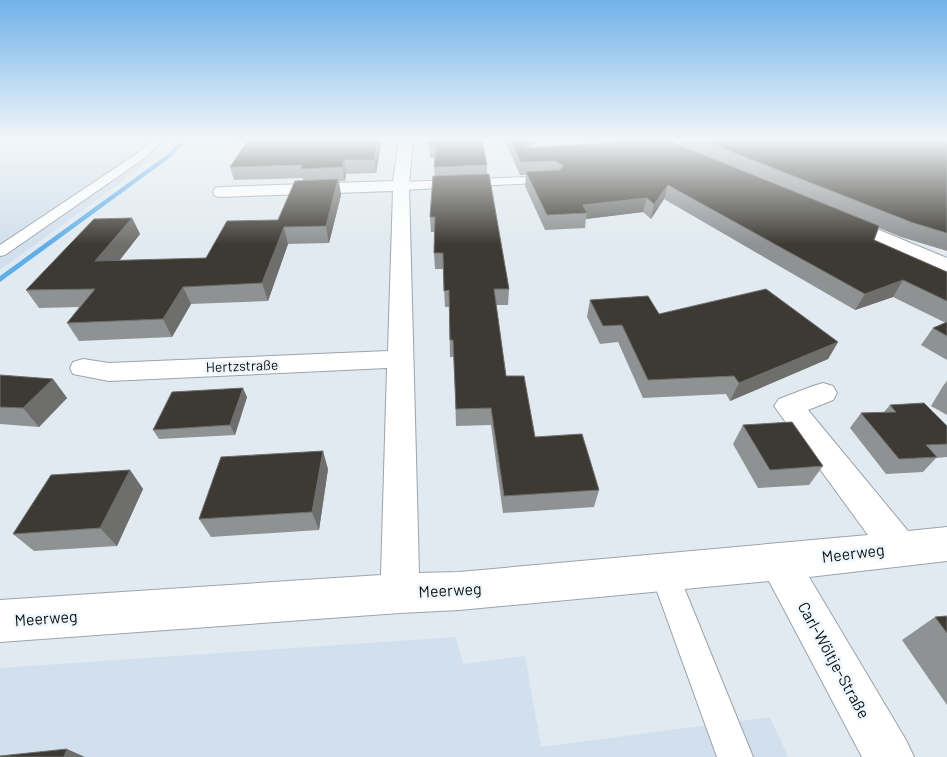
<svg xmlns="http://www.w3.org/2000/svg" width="947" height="757" font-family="Barlow,sans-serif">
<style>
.built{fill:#d1e0ec}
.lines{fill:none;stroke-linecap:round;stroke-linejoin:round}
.stream{fill:#5eaeea;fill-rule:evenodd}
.service-casing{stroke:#9ca4aa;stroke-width:2}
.minor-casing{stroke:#9ca4aa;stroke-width:2}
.service{fill:#fff;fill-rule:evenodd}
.minor{fill:#fff;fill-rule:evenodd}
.wall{fill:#8f9292}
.shaded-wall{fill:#6e6f6c}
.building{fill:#3d3a33;stroke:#6e6f6c}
.labels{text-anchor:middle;stroke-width:5;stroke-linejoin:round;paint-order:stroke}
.street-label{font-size:14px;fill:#0d1012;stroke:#eef7fe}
.near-street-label{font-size:16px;fill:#0d1012;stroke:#eef7fe}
</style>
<rect width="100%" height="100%" fill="#e1eaf0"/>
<g class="built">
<polygon points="0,139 173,139 160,154 0,270"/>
<polygon points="456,637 463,664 525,656 541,747 770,717 788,757 0,757 0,668"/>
</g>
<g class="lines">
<polygon class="stream" points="182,139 187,139 172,156 0,282 0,276 168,154"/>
<defs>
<g id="service">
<polygon points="154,139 164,139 146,157 5,255 0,256 0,245 138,153"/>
<polygon points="551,176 555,178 557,180 555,182 401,190 395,186 401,182"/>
<polygon points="664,559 674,563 753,757 717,757 650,572 654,563"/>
</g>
<g id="minor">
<polygon points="399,139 413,139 409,186 419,573 459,572 868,535 774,406 779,399 813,386 823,383 833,386 837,393 833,400 808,410 908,531 947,527 947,561 809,577 906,740 914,757 862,757 769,581 459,610 400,613 0,642 0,600 381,575 387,368 109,381 73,374 70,368 73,362 83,359 109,363 388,351 393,191 221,197 215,196 213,192 215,188 221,187 393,181"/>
<polygon points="843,215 947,258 947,272 836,225 834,221 836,217"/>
</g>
</defs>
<use href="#service" class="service-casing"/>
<use href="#minor" class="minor-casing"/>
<use href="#service" class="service"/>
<use href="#minor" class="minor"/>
</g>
<g class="wall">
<polygon points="228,139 382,139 376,173 346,174 345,181 339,181 341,195 329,243 288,244 268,301 191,304 172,337 79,341 67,323 79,307 39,308 26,290 132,218 140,234 119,261 206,258 278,220 303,181 303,178 234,180 230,167 247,141 229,142"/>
<polygon points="429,139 487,165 487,174 509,289 508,305 496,305 506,376 535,437 599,490 594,507 503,513 491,425 456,426 454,357 450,357 449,307 445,307 443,269 435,269 434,253 435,232 431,232 430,217 435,176 434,167 435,158 430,158"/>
<polygon points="504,139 536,139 531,148 614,142 613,139 671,139 672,142 733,167 682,146 680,139 947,139 947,251 901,237 879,228 874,240 947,272 947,360 921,345 933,328 946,323 893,297 855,310 664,199 651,219 643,212 586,219 585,228 545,230 525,186 526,175 520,175"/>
<polygon points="590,300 659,314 838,342 828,359 730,401 726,394 643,398 618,342 600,344 587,317"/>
<polygon points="0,375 53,379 67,398 39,427 0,424"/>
<polygon points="947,381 947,415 931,406 943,386"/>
<polygon points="247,397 235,435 159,439 153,430"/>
<polygon points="890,405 947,426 947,457 936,458 923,472 886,474 850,428 861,413 884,412"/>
<polygon points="743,425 823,466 809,485 758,488 733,444"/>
<polygon points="328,469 319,530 211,537 199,519"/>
<polygon points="130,470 143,489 117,546 34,551 13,534"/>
<polygon points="947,616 947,705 902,640 935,617"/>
</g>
<g class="shaded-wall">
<polygon points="378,139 382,139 376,173 374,160"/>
<polygon points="530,139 536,139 524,161 525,148"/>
<polygon points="344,160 346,174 345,181 342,167"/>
<polygon points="338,179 341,195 329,243 326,226"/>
<polygon points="668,185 664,199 651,219 654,204"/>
<polygon points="647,198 643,212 586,219 587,213 583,205"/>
<polygon points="132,218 140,234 105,279 95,261"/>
<polygon points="284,227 288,244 268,301 262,283"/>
<polygon points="903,280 893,297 855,310 865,294"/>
<polygon points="183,287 191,304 172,337 163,319"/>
<polygon points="838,342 828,359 730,401 739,383"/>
<polygon points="53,379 67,398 39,427 23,408"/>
<polygon points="243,388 247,397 235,435 230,425"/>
<polygon points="323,451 328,469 319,530 312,512"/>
<polygon points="130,470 143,489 117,546 100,528"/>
<polygon points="67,749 85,757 64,757"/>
</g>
<g class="building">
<polygon points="249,139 378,139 374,160 344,160 342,167 301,169 302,165 230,167"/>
<polygon points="429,139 482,139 487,165 434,167 436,147 429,147"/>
<polygon points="510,139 530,139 525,148 621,142 619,139 671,139 672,142 879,226 874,240 947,272 947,301 903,280 865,294 668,185 654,204 647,198 583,205 587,213 547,215 526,172 560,170 563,165 555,161 521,162"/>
<polygon points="699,139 947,139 947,233 911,222"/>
<polygon points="489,174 509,289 494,289 506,376 524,376 535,437 582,434 599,490 504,496 491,408 456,409 453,340 450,340 449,290 444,291 443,253 434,253 435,217 430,217 433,176"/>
<polygon points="338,179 326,226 284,227 262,283 183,287 163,319 67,323 95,289 26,290 94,219 132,218 95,261 206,258 227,221 278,220 295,181"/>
<polygon points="766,289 838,342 739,383 734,376 648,380 622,325 603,326 590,300 648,296 659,314"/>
<polygon points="947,322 947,336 933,328"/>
<polygon points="0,375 53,379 23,408 0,407"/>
<polygon points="243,388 230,425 153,430 172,392"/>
<polygon points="924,403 947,426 947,444 926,445 937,457 899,459 861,413 896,412 890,405"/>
<polygon points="792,422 823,466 770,470 743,425"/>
<polygon points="323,451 312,512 199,519 221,457"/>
<polygon points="130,470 100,528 13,534 51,475"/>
<polygon points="947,616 947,633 935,617"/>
<polygon points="67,749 64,757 0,757 0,756"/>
</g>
<linearGradient id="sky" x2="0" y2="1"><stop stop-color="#71b2e9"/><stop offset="0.57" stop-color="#f2f6f8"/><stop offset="1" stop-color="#f2f6f8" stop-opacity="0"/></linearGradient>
<rect width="947" height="245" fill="url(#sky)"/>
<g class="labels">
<g class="street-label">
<text transform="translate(242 366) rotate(-2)" y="5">Hertzstraße</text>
</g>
<g class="near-street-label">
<text transform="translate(853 553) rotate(-7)" y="6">Meerweg</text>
<text transform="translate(450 590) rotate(-3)" y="6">Meerweg</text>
<text transform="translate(46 618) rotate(-4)" y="6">Meerweg</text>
<text transform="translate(834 660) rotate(61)" y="6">Carl-Wöltje-Straße</text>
</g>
</g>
</svg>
